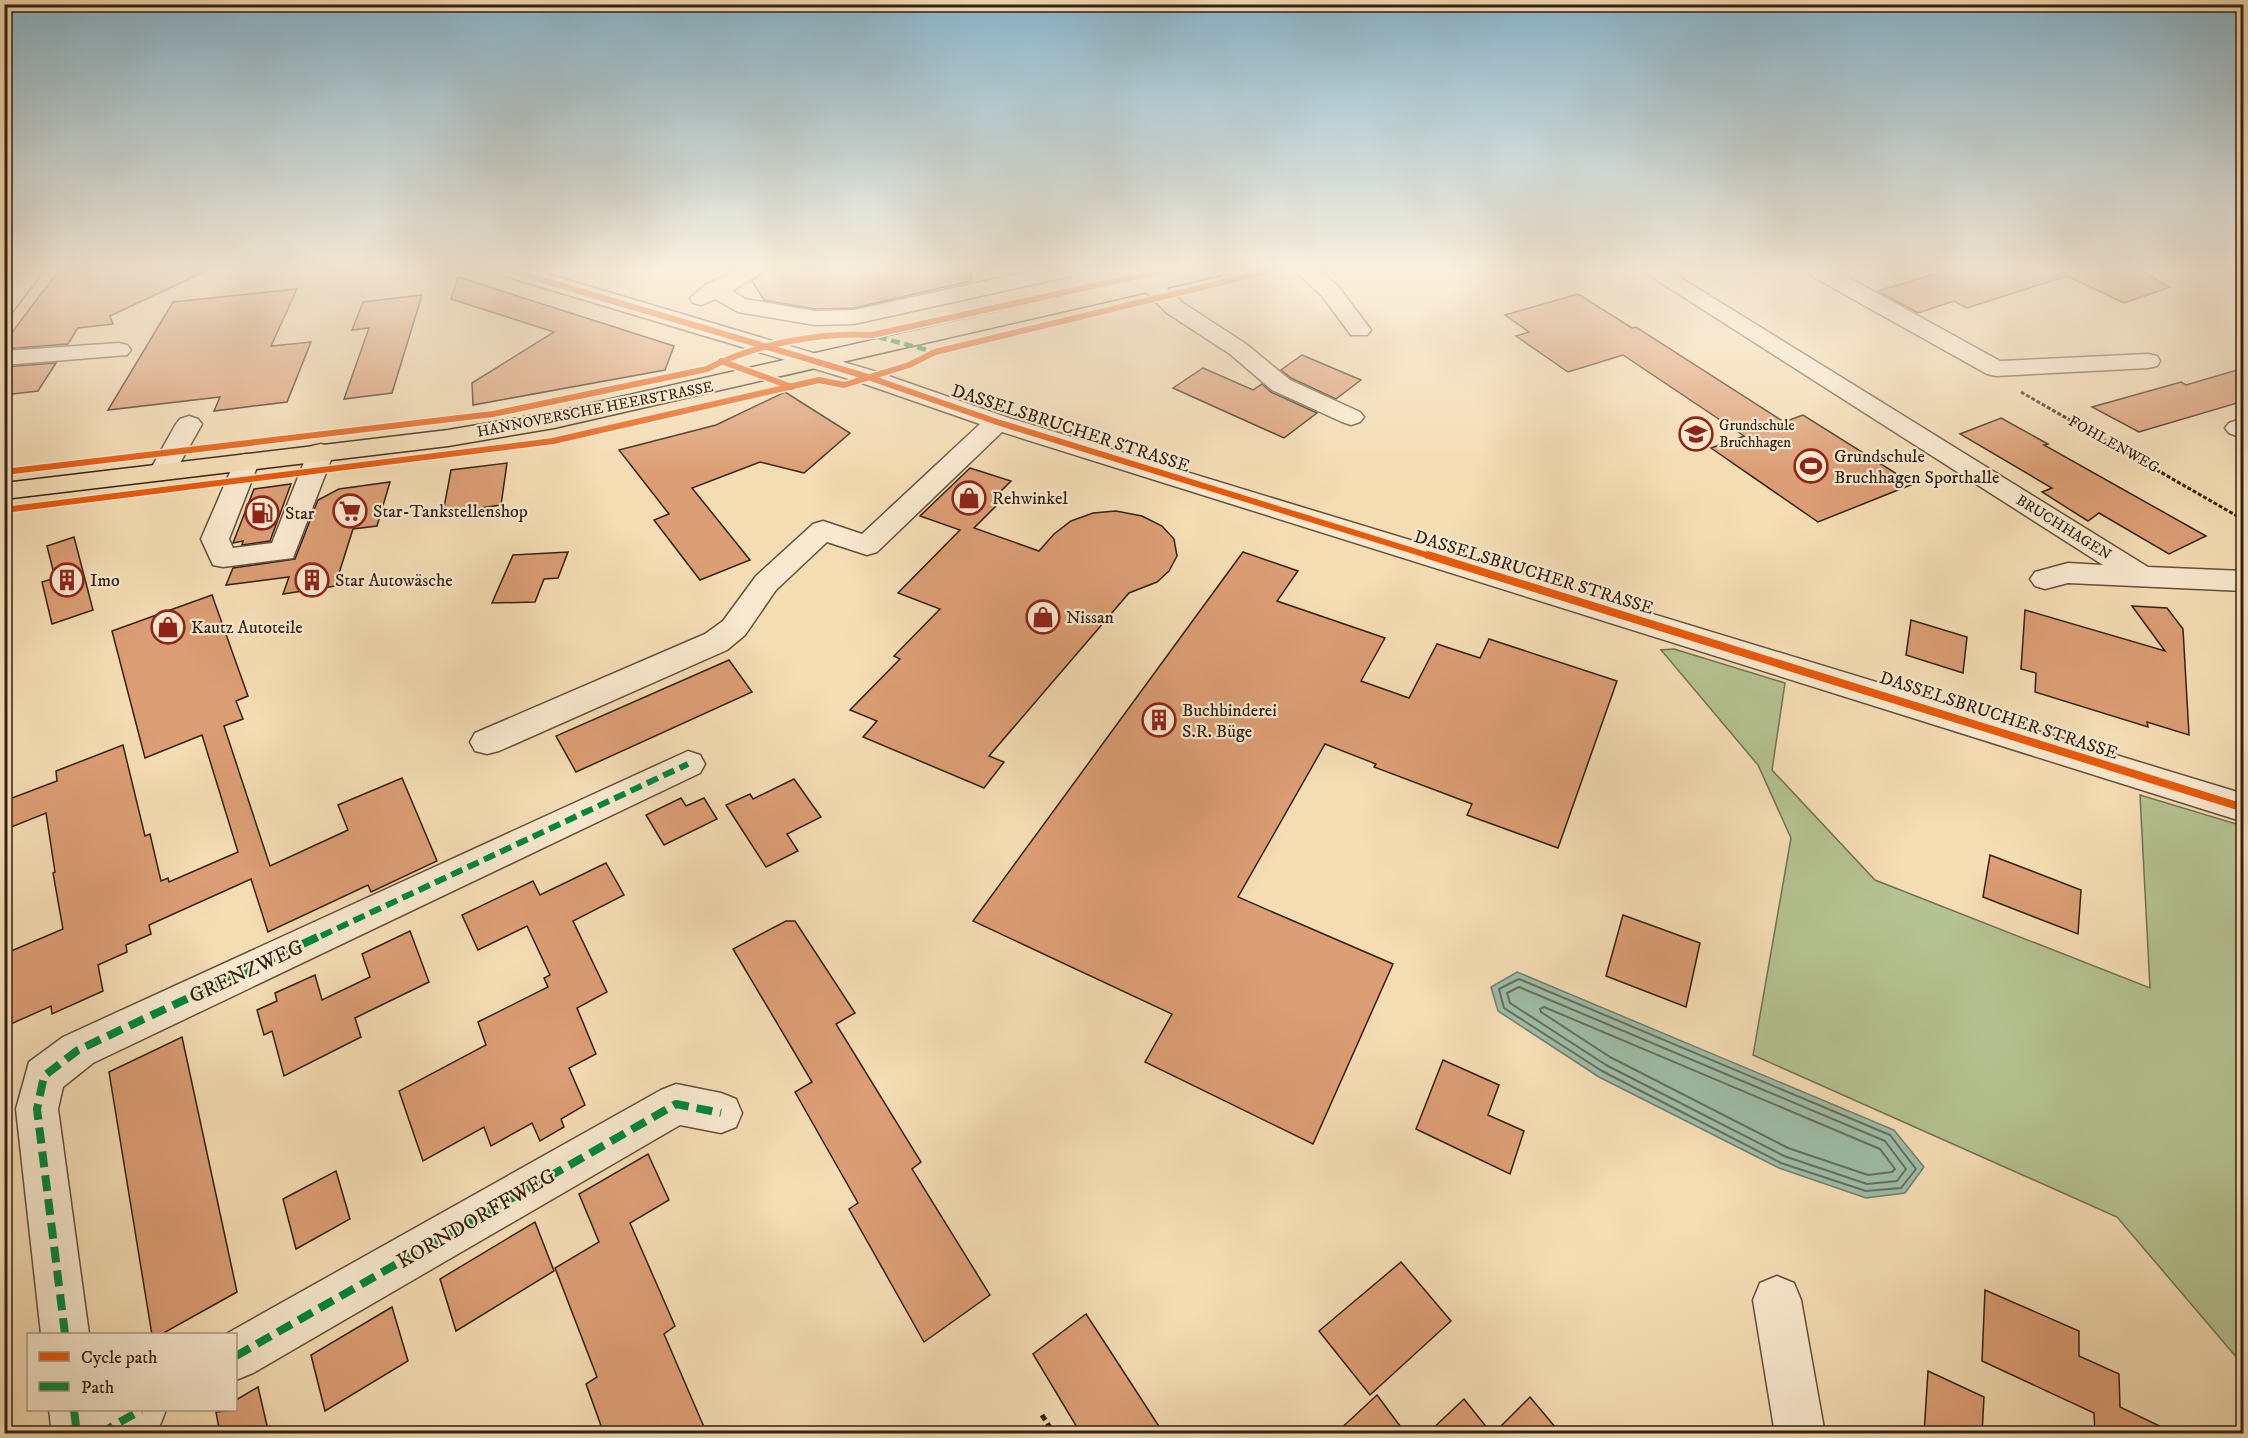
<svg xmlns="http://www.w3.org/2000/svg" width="2248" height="1438" font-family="'IM FELL DW Pica',serif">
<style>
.green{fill:#b5c291;stroke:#747252;stroke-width:1.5}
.water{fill:#9dbca7;stroke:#737e6b;stroke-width:1.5}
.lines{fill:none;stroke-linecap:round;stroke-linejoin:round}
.shore{stroke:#686e5c;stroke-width:2}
.building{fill:#dc9e74;stroke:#342112;stroke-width:1.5}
.minor-casing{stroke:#64503a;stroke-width:3}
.major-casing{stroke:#342112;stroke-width:3}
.path-far1{stroke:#342112;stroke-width:3;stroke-dasharray:4 2;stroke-linecap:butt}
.path{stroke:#342112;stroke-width:5;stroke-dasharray:6 4;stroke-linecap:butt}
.minor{fill:#f8e8ce;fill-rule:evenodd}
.major{fill:#f4dcb3;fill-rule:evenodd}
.quiet-far2{stroke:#00873e;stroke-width:4.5;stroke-dasharray:9 4.5;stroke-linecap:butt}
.quiet-far1{stroke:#00873e;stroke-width:6;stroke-dasharray:12 6;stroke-linecap:butt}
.quiet{stroke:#00873e;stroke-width:8;stroke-dasharray:16 8;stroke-linecap:butt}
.cycleway-far1-casing{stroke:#f8e8ce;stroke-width:9}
.cycleway-casing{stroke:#f8e8ce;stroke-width:11}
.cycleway-far1{stroke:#e8590c;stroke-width:6}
.cycleway{stroke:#e8590c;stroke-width:8}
.labels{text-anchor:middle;stroke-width:4.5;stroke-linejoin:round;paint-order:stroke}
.far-street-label{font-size:15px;fill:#342112;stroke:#f8e8ce}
.far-poi-label{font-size:15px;fill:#342112;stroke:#f8e8ce;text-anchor:start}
.street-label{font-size:18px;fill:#342112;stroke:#f8e8ce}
.poi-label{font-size:18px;fill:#342112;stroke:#f8e8ce;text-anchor:start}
.near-street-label{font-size:21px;fill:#342112;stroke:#f8e8ce}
</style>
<rect width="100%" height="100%" fill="#f4dcb3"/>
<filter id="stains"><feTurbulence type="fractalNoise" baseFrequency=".00333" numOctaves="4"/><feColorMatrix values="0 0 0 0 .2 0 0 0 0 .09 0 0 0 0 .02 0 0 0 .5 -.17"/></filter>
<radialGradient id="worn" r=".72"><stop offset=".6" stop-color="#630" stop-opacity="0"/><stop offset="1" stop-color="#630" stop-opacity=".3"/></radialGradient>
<polygon class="green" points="1674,649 1785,683 1772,770 1875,880 2150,988 2140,795 2243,826 2243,1365 2117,1217 1753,1055 1791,838 1758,765 1661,650"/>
<polygon class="water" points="1517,972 1894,1130 1924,1167 1905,1193 1866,1198 1779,1168 1599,1077 1498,1011 1491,987"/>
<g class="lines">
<g class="shore">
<polygon points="1519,979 1890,1135 1916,1169 1901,1188 1866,1191 1781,1163 1602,1071 1504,1008 1499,989"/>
<polygon points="1519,987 1885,1141 1906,1169 1897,1181 1867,1184 1784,1156 1606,1065 1510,1003 1507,993"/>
<polygon points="1544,1007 1880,1149 1895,1169 1892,1172 1868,1175 1788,1148 1610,1057 1541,1012 1540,1009"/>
</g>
</g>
<g class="building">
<polygon points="59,270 208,270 110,316 113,324 78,328 68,344 4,349 4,343"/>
<polygon points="767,270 970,270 971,281 854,308 815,309 764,300 752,281"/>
<polygon points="1948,270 2140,270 2170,287 2124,303 2067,276 1967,308 1954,301 1918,313 1878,291"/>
<polygon points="458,277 674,346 665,370 473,405 472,383 554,332 451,299"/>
<polygon points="297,289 271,346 311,342 287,402 214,411 220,397 108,410 173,302"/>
<polygon points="1578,294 1632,328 1636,327 1784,422 1803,415 1913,484 1818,522 1711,448 1744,436 1623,355 1568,372 1516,336 1529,332 1505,315"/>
<polygon points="422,295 392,393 344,399 369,328 352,330 363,302"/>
<polygon points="1302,355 1361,380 1336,399 1291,378 1281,370"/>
<polygon points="56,363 38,391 4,395 4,367"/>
<polygon points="1203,368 1253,390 1262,384 1271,392 1317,413 1284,438 1173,388"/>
<polygon points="2244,368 2244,401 2139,432 2092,407 2181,382 2186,385"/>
<polygon points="785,392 850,433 804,473 760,462 692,488 750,560 700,580 654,520 669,514 619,450 716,425"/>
<polygon points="2001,418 2048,444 2044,445 2206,536 2169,554 2099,513 2088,521 2042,492 2052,488 1960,434"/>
<polygon points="507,463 501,505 443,513 451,470"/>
<polygon points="970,468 1011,481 995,497 1002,500 974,528 1039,551 1054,534 1071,521 1093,513 1116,511 1142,516 1162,526 1174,539 1177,556 1169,571 1157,582 1129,593 989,756 1004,762 984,788 863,737 877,721 850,710 900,659 894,656 940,609 898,593 960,530 920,516"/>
<polygon points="390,482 377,526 353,529 335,586 283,594 289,577 226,585 233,568 295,559 318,500 339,489"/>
<polygon points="291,484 270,541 242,545 243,541 233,543 254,489"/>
<polygon points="74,537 93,610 52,624 42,582 55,578 47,546"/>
<polygon points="568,552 558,578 544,579 535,602 492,603 513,555"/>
<polygon points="1243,552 1298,571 1277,601 1385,638 1361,681 1409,698 1437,644 1480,658 1489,639 1617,681 1558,848 1467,815 1472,804 1374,767 1376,764 1325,744 1238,897 1393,964 1313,1144 1145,1062 1172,1014 973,921"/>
<polygon points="212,595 248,696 236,701 243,719 224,726 270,866 348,830 338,805 402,778 437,861 371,892 368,885 268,932 251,879 149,925 151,934 126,945 127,952 98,965 103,991 52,1014 51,1006 11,1024 4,954 63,929 53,873 55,872 46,813 4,830 4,801 57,781 56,771 123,745 145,836 150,834 161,881 168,878 169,882 238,852 202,735 145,758 112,631"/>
<polygon points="2132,606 2167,608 2183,629 2189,735 2147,722 2148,727 2035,692 2036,673 2021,669 2025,610 2165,651"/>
<polygon points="1911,620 1967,637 1963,673 1906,655"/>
<polygon points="729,660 752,692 576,772 556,736"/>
<polygon points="794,779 821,817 787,834 798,851 766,867 726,805 750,794 753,799"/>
<polygon points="681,798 686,806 704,798 717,819 664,845 646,815"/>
<polygon points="1990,855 2081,890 2078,934 1983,897"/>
<polygon points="606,863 624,895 573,921 607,992 577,1008 596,1054 569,1068 585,1105 561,1119 564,1127 540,1141 532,1123 491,1146 484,1127 423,1161 399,1091 486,1045 478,1022 548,987 544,978 550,975 527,926 478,950 462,915 533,881 540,895"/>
<polygon points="1623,915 1700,943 1686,1007 1606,976"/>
<polygon points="786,921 795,921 855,1013 836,1024 921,1162 912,1169 990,1295 924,1342 849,1209 858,1203 795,1092 812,1082 733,949"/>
<polygon points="410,931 429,982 355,1018 361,1037 284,1076 272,1031 264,1035 257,1010 277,1001 275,993 315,975 322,1000 370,977 362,954"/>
<polygon points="182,1037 237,1292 160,1335 152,1335 109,1072"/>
<polygon points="1443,1060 1499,1085 1488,1115 1524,1131 1510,1174 1416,1129"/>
<polygon points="648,1154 669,1200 630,1223 675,1326 664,1334 707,1434 604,1434 586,1384 597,1377 555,1268 599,1242 579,1194"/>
<polygon points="336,1171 350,1219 296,1249 283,1199"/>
<polygon points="535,1222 554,1271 456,1331 440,1279"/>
<polygon points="1401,1262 1451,1321 1370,1395 1319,1331"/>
<polygon points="1985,1290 2079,1331 2079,1356 2119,1374 2120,1407 2176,1434 2095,1434 2094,1413 1982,1361"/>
<polygon points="392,1307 408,1361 325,1411 311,1355"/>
<polygon points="1086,1314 1114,1357 1164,1434 1081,1434 1033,1354"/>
<polygon points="1928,1371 1984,1397 1982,1434 1924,1434"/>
<polygon points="258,1387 269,1434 220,1434 216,1412 236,1410 236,1400"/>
<polygon points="1377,1395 1406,1434 1335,1434"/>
<polygon points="1530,1397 1561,1434 1493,1434"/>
<polygon points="1464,1399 1492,1434 1427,1434"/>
</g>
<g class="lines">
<defs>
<g id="minor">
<polygon points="21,270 44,270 12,312 4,314 4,291"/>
<polygon points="498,270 534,270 877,372 1006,417 2244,794 2244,822 1002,432 877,552 867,555 827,542 776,590 745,635 727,650 499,751 487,754 475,751 470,742 475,733 705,634 723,621 756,576 813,524 823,521 862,534 980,424 859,382 501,275"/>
<polygon points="737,270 765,270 732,291 745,299 815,311 854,310 1035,270 1077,270 1074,275 1066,277 854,324 815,325 738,312 715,299 701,305 693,303 690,298 707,284"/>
<polygon points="1294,270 1319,270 1338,286 1371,330 1367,335 1351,335 1322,296"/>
<polygon points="1641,270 1668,270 2148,567 2244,571 2244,591 2068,583 2045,589 2035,586 2030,579 2035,572 2068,563 2103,565"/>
<polygon points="1807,270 1835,270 2000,361 2148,354 2157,356 2160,361 2157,366 2148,368 1996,376 1987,374 1810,275"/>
<polygon points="1150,278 1158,280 1183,303 1246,344 1290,380 1360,412 1364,417 1360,422 1351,425 1342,422 1272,390 1230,354 1167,313 1139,285 1142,280"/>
<polygon points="119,343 127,345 131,350 127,355 4,365 4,351"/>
<polygon points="189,416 198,419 202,424 175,472 171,478 162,480 153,478 149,472 176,424 180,419"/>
<polygon points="2238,420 2244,422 2244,439 2229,433 2225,428 2229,423"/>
<polygon points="321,444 330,446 334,452 293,558 223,567 213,565 201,539 237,456 246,454 255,456 259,462 229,539 233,548 272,543 308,452 312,446"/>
<polygon points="688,751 700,755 705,764 700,773 93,1063 63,1087 58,1109 89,1334 41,1334 16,1109 29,1062 63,1037"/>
<polygon points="676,1084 721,1093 736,1099 742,1113 736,1127 721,1133 680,1125 253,1373 236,1380 236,1334 226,1334 661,1090"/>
<polygon points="1777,1276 1794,1283 1801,1300 1825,1434 1775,1434 1753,1300 1760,1283"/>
<polygon points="49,1410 166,1410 159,1428 149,1434 52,1434"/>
</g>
<polygon id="major" points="1183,270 1224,270 1221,275 1213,277 554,428 448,446 4,499 4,483 448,430 554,412"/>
</defs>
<use href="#minor" class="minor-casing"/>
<use href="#major" class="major-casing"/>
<polyline class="path-far1" points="2021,392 2244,520"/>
<polyline class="path" points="1042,1415 1054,1434"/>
<use href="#minor" class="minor"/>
<use href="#major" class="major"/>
<polyline class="quiet-far2" points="878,337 935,352"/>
<polyline class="quiet-far1" points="321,936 688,764"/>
<g class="quiet">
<polyline points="65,1334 37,1109 44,1076 78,1050 324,934"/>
<polyline points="236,1356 676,1104 721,1113"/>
<polyline points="74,1410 77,1434"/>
<polyline points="99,1434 141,1410"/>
</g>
<defs>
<g id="cycleway-far1">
<polyline points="509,270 868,377 997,422 1433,557"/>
<polyline points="721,361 792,387"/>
<path d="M4 472 493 414 707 369C754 344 820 332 872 335L1165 270"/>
<polyline points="4,510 553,441 819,380 844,385 909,365 935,352 1273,270"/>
</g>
<polyline id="cycleway" points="1428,555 2244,808"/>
</defs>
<use href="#cycleway-far1" class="cycleway-far1-casing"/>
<use href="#cycleway" class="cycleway-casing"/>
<use href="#cycleway-far1" class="cycleway-far1"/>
<use href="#cycleway" class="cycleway"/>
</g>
<linearGradient id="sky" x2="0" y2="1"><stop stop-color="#8ab7ce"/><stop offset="0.57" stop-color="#faefdd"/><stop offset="1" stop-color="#faefdd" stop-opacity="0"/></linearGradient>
<rect width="2248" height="472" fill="url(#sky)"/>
<defs>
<symbol id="school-ring" viewBox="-11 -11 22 22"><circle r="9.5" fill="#f8e8ce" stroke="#8f2418" stroke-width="1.5"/><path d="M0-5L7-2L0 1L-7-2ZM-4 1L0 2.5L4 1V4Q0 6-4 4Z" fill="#8f2418"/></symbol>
<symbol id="stadium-ring" viewBox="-11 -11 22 22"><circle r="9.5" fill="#f8e8ce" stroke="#8f2418" stroke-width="1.5"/><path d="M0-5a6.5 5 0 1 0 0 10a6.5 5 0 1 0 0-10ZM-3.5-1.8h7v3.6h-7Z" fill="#8f2418"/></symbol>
<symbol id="shop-ring" viewBox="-11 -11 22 22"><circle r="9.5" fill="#f8e8ce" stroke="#8f2418" stroke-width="1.5"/><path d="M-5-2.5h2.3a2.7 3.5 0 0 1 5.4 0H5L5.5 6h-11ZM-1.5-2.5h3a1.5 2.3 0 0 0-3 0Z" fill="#8f2418"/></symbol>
<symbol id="supermarket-ring" viewBox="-11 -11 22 22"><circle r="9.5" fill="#f8e8ce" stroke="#8f2418" stroke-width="1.5"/><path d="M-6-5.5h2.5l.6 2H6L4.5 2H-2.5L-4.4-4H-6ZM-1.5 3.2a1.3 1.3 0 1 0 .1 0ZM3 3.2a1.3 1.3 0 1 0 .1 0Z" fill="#8f2418"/></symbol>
<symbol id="fuel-ring" viewBox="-11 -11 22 22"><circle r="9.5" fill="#f8e8ce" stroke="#8f2418" stroke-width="1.5"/><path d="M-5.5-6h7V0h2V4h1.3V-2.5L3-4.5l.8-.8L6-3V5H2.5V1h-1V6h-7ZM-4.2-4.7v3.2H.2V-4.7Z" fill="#8f2418"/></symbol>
<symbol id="building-ring" viewBox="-11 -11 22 22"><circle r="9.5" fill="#f8e8ce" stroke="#8f2418" stroke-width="1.5"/><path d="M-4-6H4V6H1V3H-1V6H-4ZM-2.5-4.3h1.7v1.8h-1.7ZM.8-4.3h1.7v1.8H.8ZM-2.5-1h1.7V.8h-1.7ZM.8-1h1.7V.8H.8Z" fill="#8f2418"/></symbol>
</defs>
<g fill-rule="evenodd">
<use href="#school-ring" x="1677" y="415" width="38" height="38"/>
<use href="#stadium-ring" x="1792" y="447" width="38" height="38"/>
<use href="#shop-ring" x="950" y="479" width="38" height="38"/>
<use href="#supermarket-ring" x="331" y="492" width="38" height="38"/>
<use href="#fuel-ring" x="243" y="494" width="38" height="38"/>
<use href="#building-ring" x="48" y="561" width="38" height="38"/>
<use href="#building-ring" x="293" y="561" width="38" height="38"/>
<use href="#shop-ring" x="1024" y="598" width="38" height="38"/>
<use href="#shop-ring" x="149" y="608" width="38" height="38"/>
<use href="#building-ring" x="1140" y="701" width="38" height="38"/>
</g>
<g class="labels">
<g class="far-street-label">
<text transform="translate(595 409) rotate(-11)" y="5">HANNOVERSCHE HEERSTRASSE</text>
<text transform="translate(2114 444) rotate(29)" y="5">FOHLENWEG</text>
<text transform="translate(2064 527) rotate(32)" y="5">BRUCHHAGEN</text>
</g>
<g class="far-poi-label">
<text x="1719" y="430">Grundschule<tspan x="1719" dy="17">Bruchhagen</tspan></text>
</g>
<g class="street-label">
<text transform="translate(1071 428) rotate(18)" y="6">DASSELSBRUCHER STRASSE</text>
<text transform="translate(1534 572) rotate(17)" y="6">DASSELSBRUCHER STRASSE</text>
<text transform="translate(1999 715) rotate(18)" y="6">DASSELSBRUCHER STRASSE</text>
</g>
<g class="poi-label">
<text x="1834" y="462">Grundschule<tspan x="1834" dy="21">Bruchhagen Sporthalle</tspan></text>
<text x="992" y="504">Rehwinkel</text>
<text x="373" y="517">Star-Tankstellenshop</text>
<text x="285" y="519">Star</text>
<text x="90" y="586">Imo</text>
<text x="335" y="586">Star Autowäsche</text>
<text x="1066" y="623">Nissan</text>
<text x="191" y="633">Kautz Autoteile</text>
<text x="1182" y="716">Buchbinderei<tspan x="1182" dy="21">S.R. Büge</tspan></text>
</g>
<g class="near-street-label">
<text transform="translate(246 971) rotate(-25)" y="7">GRENZWEG</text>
<text transform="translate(476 1218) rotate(-30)" y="7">KORNDORFFWEG</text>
</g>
</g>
<rect width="2248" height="1438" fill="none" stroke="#f4dcb3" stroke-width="24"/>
<rect x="6" y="6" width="2236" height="1426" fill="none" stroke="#342112" stroke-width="3"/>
<rect x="12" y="12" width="2224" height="1414" fill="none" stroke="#342112" stroke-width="1.5"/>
<rect x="27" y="1333" width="210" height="78" fill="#f8e8ce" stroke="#aa9883" stroke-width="1.5"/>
<rect x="39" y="1352" width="30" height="9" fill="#e8590c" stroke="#aa9883" stroke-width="1.5"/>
<text x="81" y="1363" font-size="18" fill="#342112">Cycle path</text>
<rect x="39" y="1382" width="30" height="9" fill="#00873e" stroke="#aa9883" stroke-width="1.5"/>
<text x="81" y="1393" font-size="18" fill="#342112">Path</text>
<rect width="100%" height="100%" filter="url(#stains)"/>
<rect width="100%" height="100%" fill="url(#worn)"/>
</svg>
